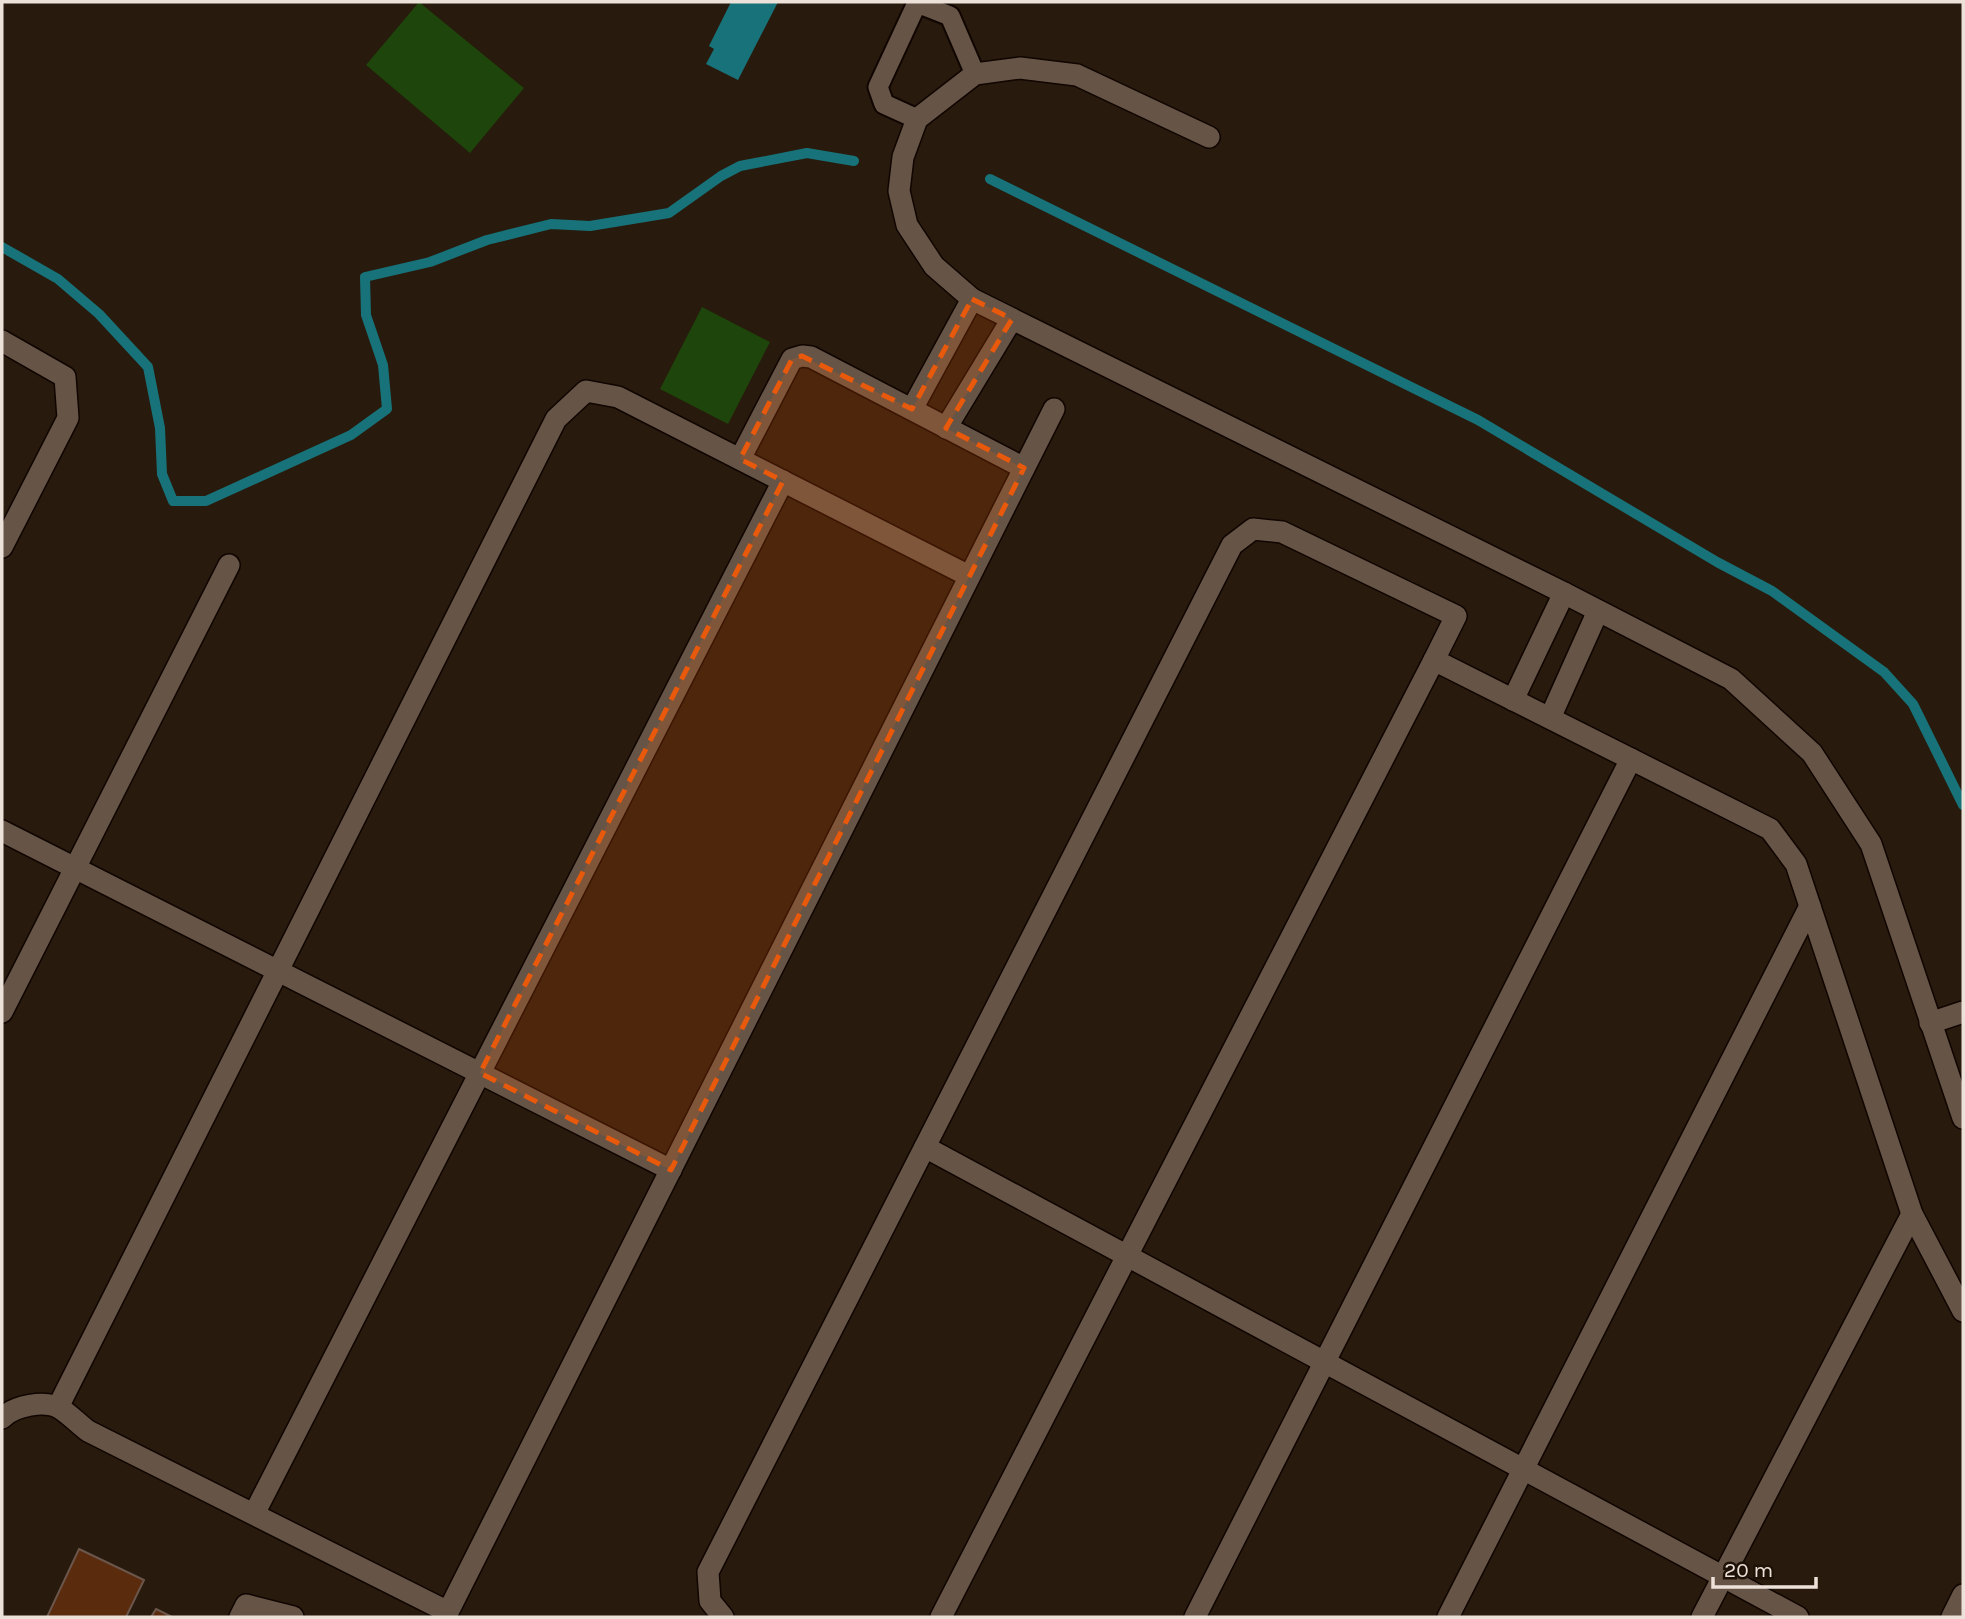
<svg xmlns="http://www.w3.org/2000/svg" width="1965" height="1619" font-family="Karla,sans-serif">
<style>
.green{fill:#1e450b}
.water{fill:#177379}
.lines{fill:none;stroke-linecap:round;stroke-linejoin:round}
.stream{stroke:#177379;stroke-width:10}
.building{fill:#5b2b0e;stroke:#6b564b;stroke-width:2}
.lane-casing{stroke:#100500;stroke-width:23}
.street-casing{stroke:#100500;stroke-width:24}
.lane{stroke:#665546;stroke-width:19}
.street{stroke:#665546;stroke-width:21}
.marked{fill:#e8590c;fill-opacity:0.2;stroke:#e8590c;stroke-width:5;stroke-dasharray:14 9;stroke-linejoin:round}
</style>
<rect width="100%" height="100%" fill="#281a0c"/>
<g class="green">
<polygon points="419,2 524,88 470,153 366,65"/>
<polygon points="702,307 770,342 728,424 660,389"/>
</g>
<polygon class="water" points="731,2 778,2 738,80 706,64 714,49 709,46"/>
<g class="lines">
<g class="stream">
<polyline points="990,179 1478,420 1717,562 1772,591 1884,672 1913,704 1963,805"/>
<polyline points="2,247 58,279 99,314 148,367 160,428 162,474 173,501 206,501 351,435 387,409 383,365 366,315 365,277 430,262 487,240 551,224 590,226 669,213 721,176 740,166 807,153 854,161"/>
</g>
</g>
<g class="building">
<polygon points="79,1549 144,1580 126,1617 47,1617"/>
<polygon points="156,1609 172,1617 151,1617"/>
</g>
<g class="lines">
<defs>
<polyline id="lane" points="917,119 884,104 878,87 917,3 950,16 975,74"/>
<g id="street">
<polyline points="1209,137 1077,75 1020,68 975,74 917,119 903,157 899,191 907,225 934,266 972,299 1564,593 1731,679 1812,753 1871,844 1963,1118"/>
<polyline points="2,341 65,377 68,418 2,547"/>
<polyline points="912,409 972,299"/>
<polyline points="946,428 1012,319"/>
<polyline points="740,459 792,359 802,356 811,357 1024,468"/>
<polyline points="1513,700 1564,593"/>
<polyline points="1550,718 1598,611"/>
<polyline points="2,831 671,1170"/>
<polyline points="2,1012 229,565"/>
<polyline points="1930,1023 1963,1012"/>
<polyline points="925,1147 1798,1617"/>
<polyline points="58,1407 556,419 586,391 618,397 969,576"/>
<path d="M2 1418C14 1406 45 1399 61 1409 70 1415 79 1424 88 1431L448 1612 1054 409"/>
<polyline points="254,1514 783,481"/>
<polyline points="240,1617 246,1605 293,1617"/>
<polyline points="723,1617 710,1601 708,1572 1232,545 1253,529 1282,532 1456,616 1434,660 1770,829 1796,864 1912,1214 1963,1311"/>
<polyline points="941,1617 1434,660"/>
<polyline points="1195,1617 1631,759"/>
<polyline points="1448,1617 1810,906"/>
<polyline points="1702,1617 1912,1214"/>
<polyline points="1952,1617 1963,1595"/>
</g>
</defs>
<use href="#lane" class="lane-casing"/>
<use href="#street" class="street-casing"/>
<use href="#lane" class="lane"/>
<use href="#street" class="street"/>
</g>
<path class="marked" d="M972 299 1012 319 946 428 1024 468 671 1170 480 1073 783 481 740 459 792 359 802 356 912 409Z"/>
<rect width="1965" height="1619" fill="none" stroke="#ede2da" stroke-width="7"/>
<path d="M1713 1577v10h103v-10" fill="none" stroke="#ede2da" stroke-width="3.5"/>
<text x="1724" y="1577" font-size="21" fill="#ede2da" stroke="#1e1105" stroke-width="5" paint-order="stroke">20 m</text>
</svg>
